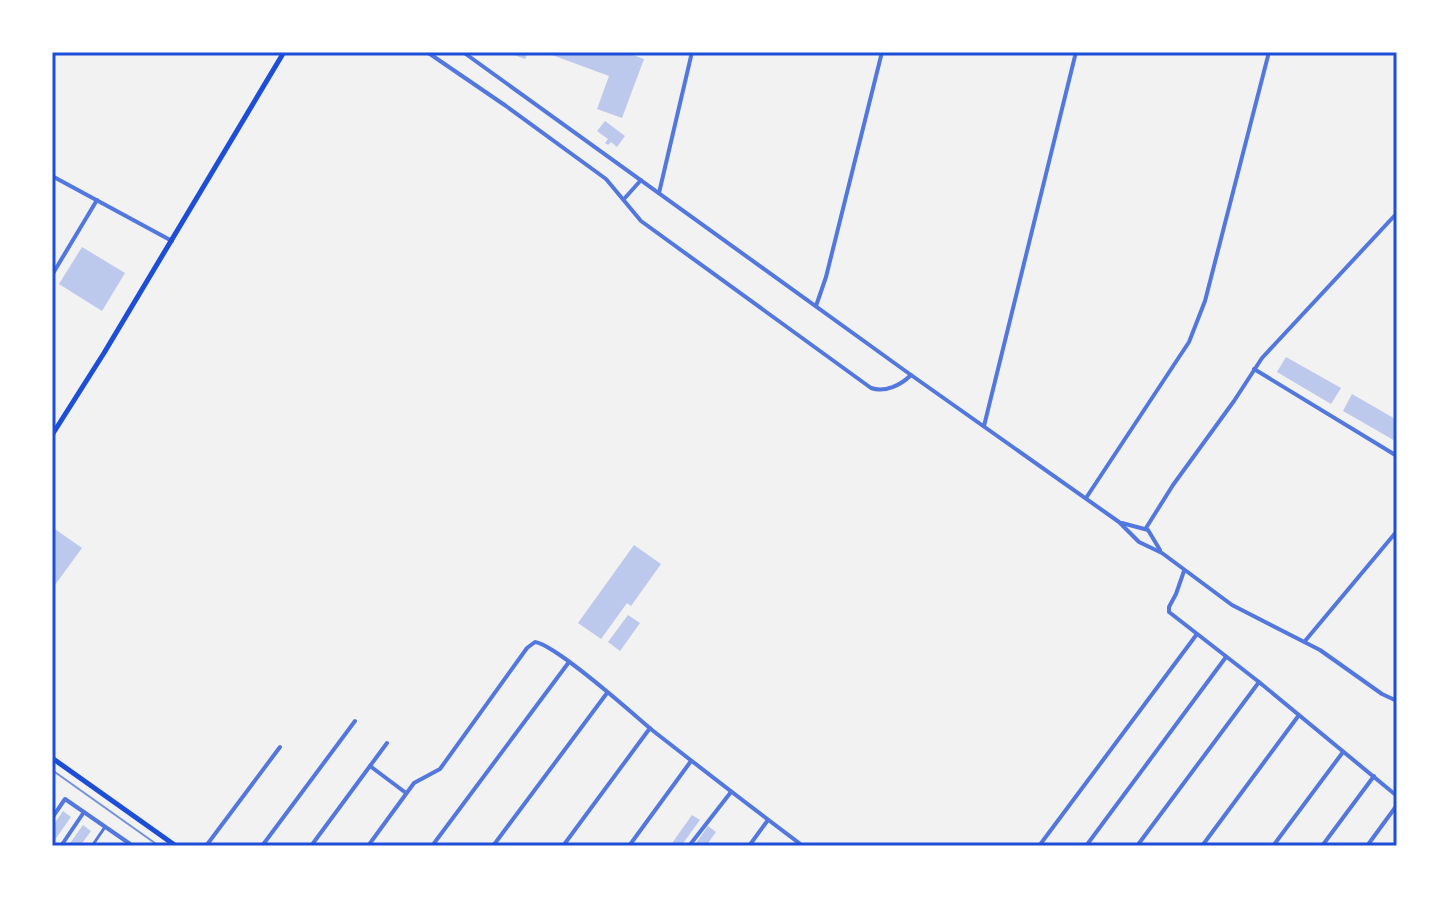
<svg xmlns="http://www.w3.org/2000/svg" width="1449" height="898" font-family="Quicksand,sans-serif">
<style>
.building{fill:#bdc9ec}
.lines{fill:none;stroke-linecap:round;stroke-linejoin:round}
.pedestrian{stroke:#5277de;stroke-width:3}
.minor{stroke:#5277de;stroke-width:4}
.secondary{stroke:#1d4ed8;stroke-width:5}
.rail{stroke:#7290e2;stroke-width:2}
.neatline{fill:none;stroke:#1d4ed8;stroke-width:3}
</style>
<rect width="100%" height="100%" fill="#f2f2f2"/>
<g class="building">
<polygon points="506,52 528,52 525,59"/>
<polygon points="544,52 625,52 644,59 622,118 597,109 609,76"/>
<polygon points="605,121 625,136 617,147 611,142 608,145 605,143 608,139 597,131"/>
<polygon points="82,247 125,273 102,311 59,284"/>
<polygon points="1286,357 1341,388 1331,404 1277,372"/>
<polygon points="1352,394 1397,420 1397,442 1343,411"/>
<polygon points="52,527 82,548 52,589"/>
<polygon points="634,545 661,564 631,606 627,603 601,639 578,623"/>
<polygon points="628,615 640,623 620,651 608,642"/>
<polygon points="63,811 71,817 52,844 52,827"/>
<polygon points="692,815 700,820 681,846 670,846"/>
<polygon points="83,825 91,831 80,846 68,846"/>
<polygon points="708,826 716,832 706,846 694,846"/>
</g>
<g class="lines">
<polyline class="pedestrian" points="92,846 105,827"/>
<g class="minor">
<path d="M427 52 506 106 606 179 641 221 871 388C885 393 901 385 911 375"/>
<polyline points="463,52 911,375 1119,522 1139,542 1162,553 1232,605 1320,650 1382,694 1397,701"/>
<polyline points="1391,52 1397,53"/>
<polyline points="52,176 172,241"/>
<polyline points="659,193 692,52"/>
<polyline points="624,199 641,180"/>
<polyline points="52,275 97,200"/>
<polyline points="816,306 826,277 882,52"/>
<polyline points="1254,369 1397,456"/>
<polyline points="984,426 1076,52"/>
<polyline points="1086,498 1189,342 1205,301 1269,52"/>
<polyline points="1122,523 1148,530 1160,550"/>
<polyline points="1146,528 1173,485 1234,401 1262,358 1397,213"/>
<polyline points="1184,571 1176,594 1169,607 1169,612 1259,682 1397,796"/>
<polyline points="1305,641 1397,531"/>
<polyline points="370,766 387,743"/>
<polyline points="52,818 65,799 133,846"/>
<polyline points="61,846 84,812"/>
<polyline points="206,846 280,747"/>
<polyline points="262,846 355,721"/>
<polyline points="311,846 370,766 406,793"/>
<path d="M368 846 414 783 440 769 527 648 535 642C556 645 631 712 652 730 702 769 752 808 803 846"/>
<polyline points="432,846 569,662"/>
<polyline points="493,846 607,693"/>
<polyline points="563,846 650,728"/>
<polyline points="629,846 691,761"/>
<polyline points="689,846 731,792"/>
<polyline points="749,846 768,820"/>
<polyline points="1039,846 1197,634"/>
<polyline points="1086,846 1226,657"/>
<polyline points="1137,846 1259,682"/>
<polyline points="1202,846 1299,715"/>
<polyline points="1273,846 1343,752"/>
<polyline points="1322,846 1374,776"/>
<polyline points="1367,846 1397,805"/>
</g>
<g class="secondary">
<polyline points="52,435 104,353 284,52"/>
<polyline points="52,758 176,846"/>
</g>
<polyline class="rail" points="52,770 159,846"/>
</g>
<rect width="1449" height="898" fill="none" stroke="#ffffff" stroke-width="108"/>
<rect x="54" y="54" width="1341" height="790" class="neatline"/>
</svg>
